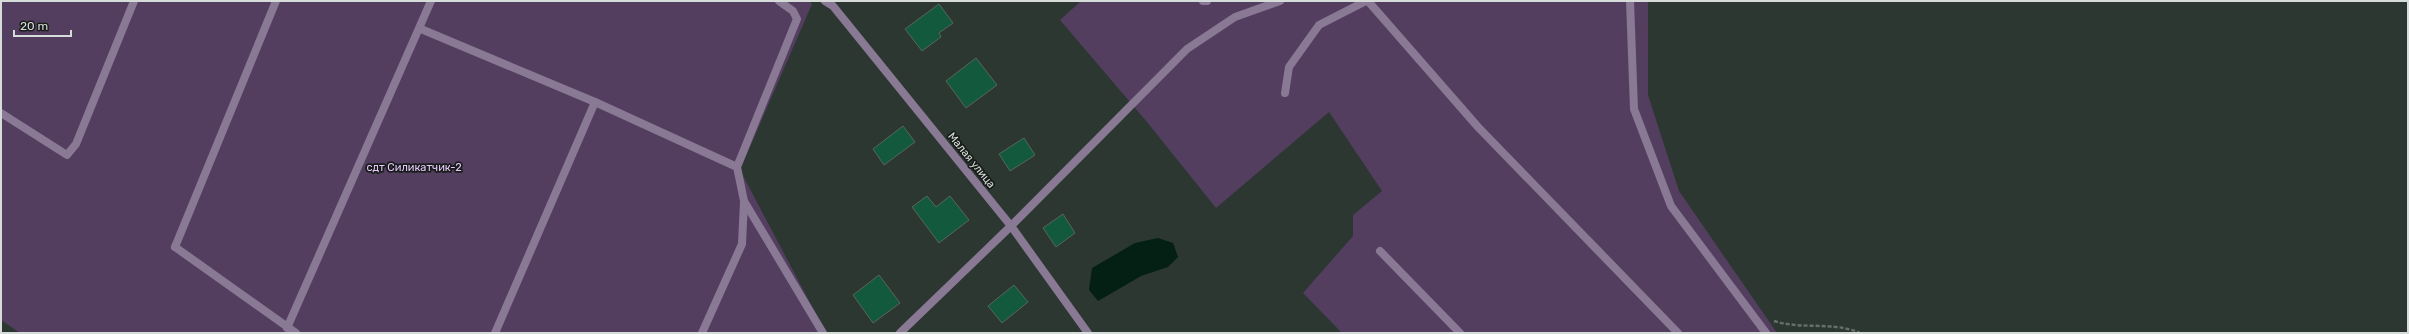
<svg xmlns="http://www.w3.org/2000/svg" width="2409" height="334" font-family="Rubik,sans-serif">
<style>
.green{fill:#533e60}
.water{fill:#041f14}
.building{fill:#13593e;stroke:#59655f}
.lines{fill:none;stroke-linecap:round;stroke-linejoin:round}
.path{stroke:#666f6a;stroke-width:2.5;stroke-dasharray:4 2;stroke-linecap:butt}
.service{stroke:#897994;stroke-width:8}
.minor{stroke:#897994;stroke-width:8}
.labels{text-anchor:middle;stroke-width:3.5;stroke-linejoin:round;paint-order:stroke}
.street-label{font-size:11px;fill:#d6dcd9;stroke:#181d1a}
.park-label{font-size:11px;fill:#e7c7fc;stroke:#181d1a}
</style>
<rect width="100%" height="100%" fill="#2c3731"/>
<g class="green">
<polygon points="1,1 809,1 812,4 740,170 826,333 20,333 1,320"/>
<polygon points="1081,1 1648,1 1648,95 1679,191 1777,333 1342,333 1303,293 1353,236 1353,215 1382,191 1329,112 1216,208 1147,122 1060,20"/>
</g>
<polygon class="water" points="1158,238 1173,243 1178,257 1168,267 1141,276 1098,301 1089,290 1092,268 1135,243"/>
<g class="building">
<polygon points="939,4 953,23 939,33 941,37 922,51 905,29"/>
<polygon points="976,58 997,85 966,108 946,81"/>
<polygon points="903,126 915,142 884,165 873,149"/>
<polygon points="1024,138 1035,155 1010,171 999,154"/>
<polygon points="927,196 936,207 950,196 969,220 939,243 912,207"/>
<polygon points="1063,214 1075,233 1056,247 1043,228"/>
<polygon points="879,275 900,303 873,323 853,295"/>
<polygon points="1014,285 1028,302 1002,323 988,306"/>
</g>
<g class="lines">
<path class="path" d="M1774 321C1802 330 1833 321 1860 333"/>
<g class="service">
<polyline points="1203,1 1207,1"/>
<polyline points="1368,1 1478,127 1678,333"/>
<polyline points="421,29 595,102 737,167 744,201 823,333"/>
<polyline points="1285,93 1289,67 1319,25 1366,1"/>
<polyline points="1,113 67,155 76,144 134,1"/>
<polyline points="737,167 797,19 793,11 779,1"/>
<polyline points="175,247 276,1"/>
<polyline points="1380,251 1460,333"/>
<polyline points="287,328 431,1"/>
<polyline points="495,333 595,102"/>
<polyline points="702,333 742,244 744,202"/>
</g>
<g class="minor">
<polyline points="825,1 833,6 1011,226 1088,333"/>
<polyline points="1630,1 1634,109 1671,206 1766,333"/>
<polyline points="175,247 296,333"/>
<polyline points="900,333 1011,226 1187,49 1235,17 1280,1"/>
</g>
</g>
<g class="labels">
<g class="street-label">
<text transform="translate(972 160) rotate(51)" y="4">Малая улица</text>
</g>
<g class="park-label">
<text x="414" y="171">сдт Силикатчик-2</text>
</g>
</g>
<rect width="2409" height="334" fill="none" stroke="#d6dcd9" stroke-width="4"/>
<path d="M14 30v6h57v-6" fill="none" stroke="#d6dcd9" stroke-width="2"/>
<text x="20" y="30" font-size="12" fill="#d6dcd9" stroke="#181d1a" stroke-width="3" paint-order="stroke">20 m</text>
</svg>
